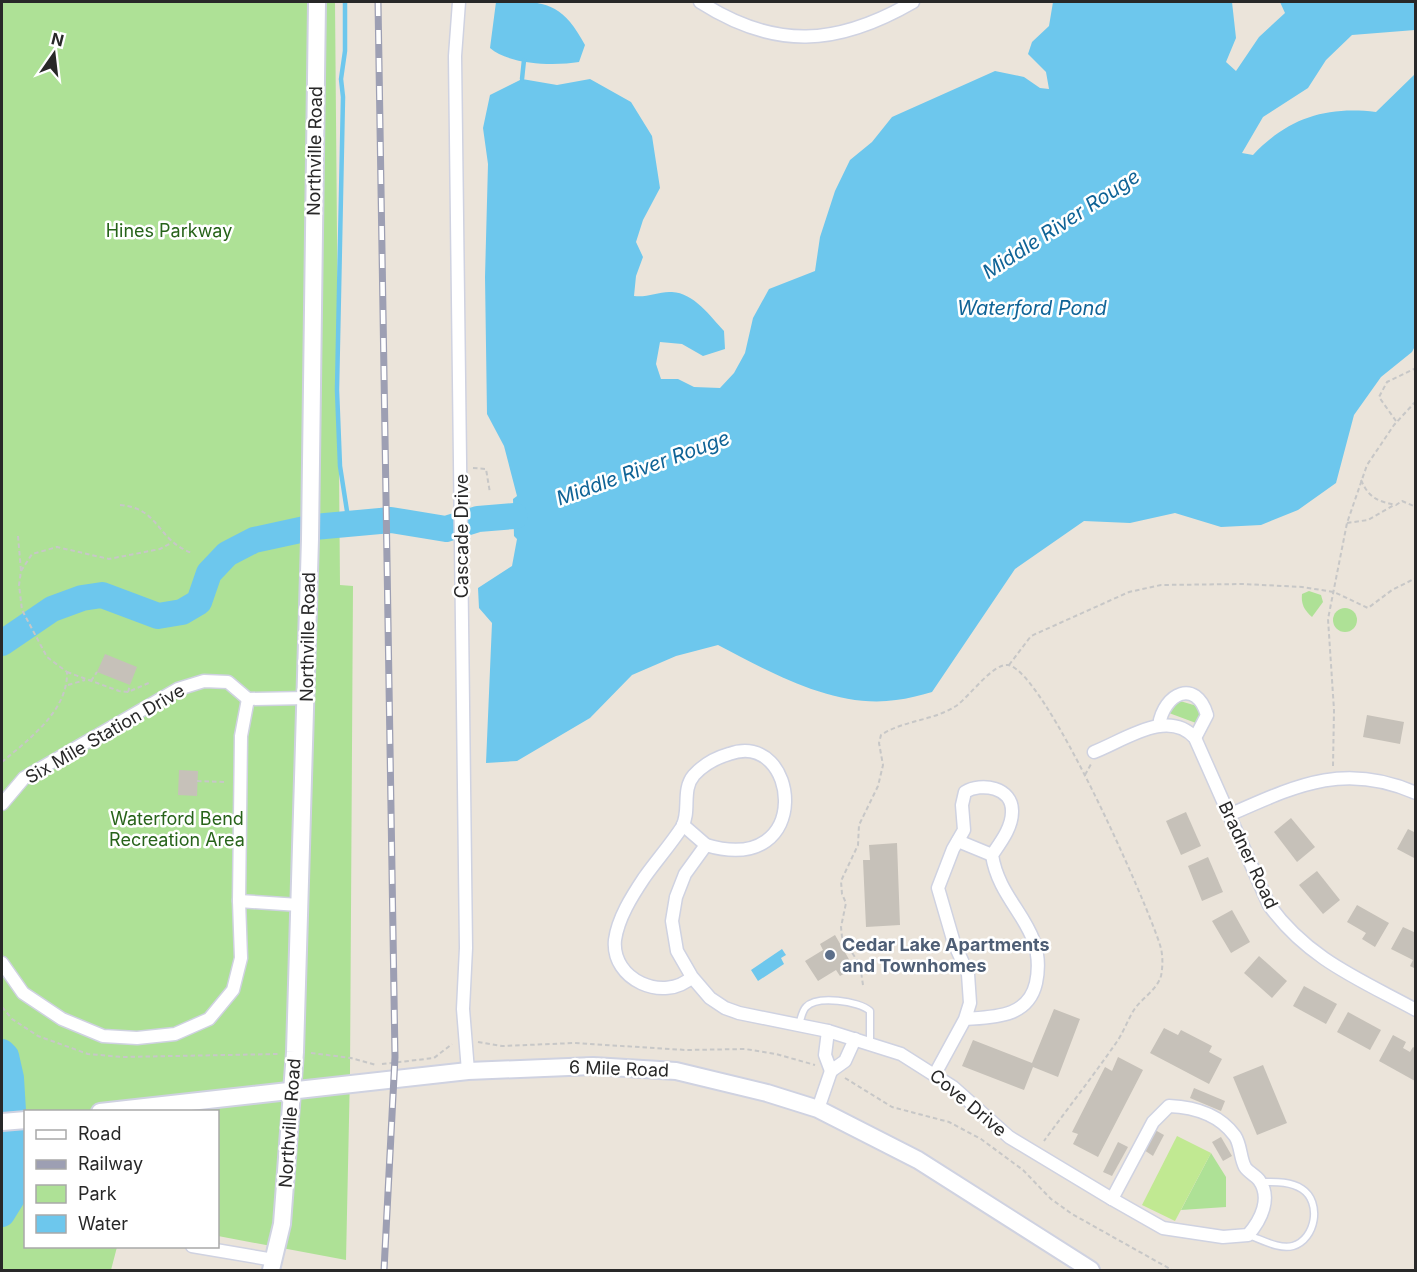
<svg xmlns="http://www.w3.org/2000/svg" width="1417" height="1272" font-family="Inter,sans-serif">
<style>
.green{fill:#aee196}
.pitch{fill:#c1e992}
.water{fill:#6dc7ed}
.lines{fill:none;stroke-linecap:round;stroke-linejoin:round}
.stream{stroke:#6dc7ed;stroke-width:4.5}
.river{stroke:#6dc7ed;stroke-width:26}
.building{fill:#c6c1b9}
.service-casing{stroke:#cfd2e1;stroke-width:9}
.minor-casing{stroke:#cfd2e1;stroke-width:15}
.tertiary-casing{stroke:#cfd2e1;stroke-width:20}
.path{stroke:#c7c7c7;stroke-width:2;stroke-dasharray:4.5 3;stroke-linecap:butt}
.service{stroke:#fff;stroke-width:6}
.minor{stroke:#fff;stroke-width:12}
.tertiary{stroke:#fff;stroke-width:16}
.rail-casing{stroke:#9d9fb3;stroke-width:7}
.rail{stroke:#fff;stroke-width:4.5;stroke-dasharray:14;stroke-linecap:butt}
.service-dot{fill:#5c6f8a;stroke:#fff;stroke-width:2}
.labels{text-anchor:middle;stroke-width:5;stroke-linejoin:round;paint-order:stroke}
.street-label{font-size:18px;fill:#282828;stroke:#fff}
.park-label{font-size:18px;fill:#27631a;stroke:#fff}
.service-label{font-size:18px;font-weight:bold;fill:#4e5e75;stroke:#fff;text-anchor:start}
.water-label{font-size:20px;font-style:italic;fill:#0f6396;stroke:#fff}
</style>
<rect width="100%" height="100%" fill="#ebe4da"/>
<g class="green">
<polygon points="2,2 335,2 340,585 353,586 350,1073 346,1260 218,1236 218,1112 26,1112 26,1246 117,1247 111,1270 2,1270"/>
<path d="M1309 591 1321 595 1323 602 1312 617C1304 610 1301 604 1302 594Z"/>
<circle cx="1345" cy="620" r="12"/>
<polygon points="1180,701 1197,706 1200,716 1196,723 1169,713 1170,708"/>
<polygon points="1211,1153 1226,1177 1226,1207 1181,1210"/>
</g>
<polygon class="pitch" points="1177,1136 1211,1153 1175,1221 1142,1205"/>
<g class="water">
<path d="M496 2C543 1 561 0 585 45L579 62C554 66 510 65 490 48Z"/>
<path d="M1053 2H1232L1236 38 1226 62 1236 71 1259 37 1285 13 1280 2H1415V30L1352 35 1326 60 1308 88 1263 117 1242 153 1253 155C1288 118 1326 106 1376 112L1415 74V346L1412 352 1381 377 1354 415 1336 483 1298 510 1261 525 1221 527 1175 513 1130 523 1084 521 1015 569 932 692C920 695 908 699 896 700 835 709 770 672 718 645L676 656 632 675 590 718 517 761 486 763 492 623 479 608 478 588 512 566 517 539 514 536 513 499 517 496 504 446 487 414 485 277 488 164 483 128 490 95 522 79 557 85 590 79 631 102 652 136 660 188 643 220 636 242 643 257 636 276 634 296C647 298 659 291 672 292 694 293 710 316 724 331L725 349 703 356 682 344 660 342 656 364 661 379H678L694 387 720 388 734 373 745 353 753 318 769 289 815 271 820 237 835 191 850 160 872 142 892 117 995 71 1024 77 1040 88 1049 89 1046 72 1028 54 1032 42 1049 26Z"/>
<polygon points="782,949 786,955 781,958 784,964 758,981 751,970"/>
</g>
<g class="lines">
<g class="stream">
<polyline points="345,2 345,51 341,79 343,97 337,390 340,466 349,524"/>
<polyline points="522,79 524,60"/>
</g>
<g class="river">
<polyline points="2,643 52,609 82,598 102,595 158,616 182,612 199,602 209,573 227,554 254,540 314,527 391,520 446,529 478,519 515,516"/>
<polyline points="2,1052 6,1056 11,1078 16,1160 15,1193 2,1214"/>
</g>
</g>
<g class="building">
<polygon points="105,654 137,667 130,685 97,672"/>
<polygon points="1367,715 1404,722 1400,744 1363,737"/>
<polygon points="179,770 198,771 197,796 178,795"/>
<polygon points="1186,812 1201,846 1181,855 1166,821"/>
<polygon points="1291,818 1315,847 1297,862 1274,832"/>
<polygon points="1408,829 1416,833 1416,859 1397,849"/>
<polygon points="897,843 900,925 866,927 863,860 870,860 869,845"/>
<polygon points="1208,857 1223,892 1202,901 1188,866"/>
<polygon points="1317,871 1340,900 1323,914 1299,885"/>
<polygon points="1357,905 1389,923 1375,947 1362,939 1366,933 1347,922"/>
<polygon points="1232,910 1250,942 1231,953 1212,921"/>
<polygon points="1403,927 1416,933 1416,969 1410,966 1413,960 1391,949"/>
<polygon points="835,935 854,968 840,976 836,970 818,981 805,961 823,950 820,944"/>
<polygon points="1259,956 1287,981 1272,998 1244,973"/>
<polygon points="1304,986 1337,1004 1326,1024 1293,1006"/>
<polygon points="1054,1009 1080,1019 1058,1077 1033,1067 1024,1090 962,1066 973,1040 1032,1063"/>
<polygon points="1348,1012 1381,1030 1370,1050 1337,1032"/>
<polygon points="1164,1028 1178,1035 1181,1030 1212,1046 1209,1052 1222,1059 1209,1084 1150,1053"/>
<polygon points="1393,1035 1406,1042 1403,1048 1410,1052 1413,1047 1416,1049 1415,1081 1379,1061"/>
<polygon points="1118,1057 1143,1070 1098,1157 1073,1144 1078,1134 1072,1132 1105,1067 1112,1071"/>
<polygon points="1263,1065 1287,1123 1257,1135 1233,1077"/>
<polygon points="1194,1088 1225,1101 1221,1111 1190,1098"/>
<polygon points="1155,1130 1164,1135 1153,1156 1144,1150"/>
<polygon points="1221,1137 1232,1156 1223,1161 1212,1142"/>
<polygon points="1118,1142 1128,1147 1112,1176 1103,1172"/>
</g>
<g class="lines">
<defs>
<g id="service">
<path d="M799 1024C801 1019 802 1011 806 1007 817 995 859 1001 870 1011V1043"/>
<path d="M1248 1235C1261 1239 1279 1250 1293 1246 1316 1239 1322 1202 1302 1189 1290 1181 1274 1182 1261 1182"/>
</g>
<g id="minor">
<polyline points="459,2 455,56 466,948 463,1009 468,1071"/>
<path d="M700 2C775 50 837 46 913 2"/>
<path d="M1159 725C1164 693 1196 678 1207 715L1195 738"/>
<path d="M1094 752C1125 740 1168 708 1195 738L1269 905C1308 959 1359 979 1416 1010"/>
<polyline points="2,804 24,778 178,689 204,681 228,682 248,699 306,698"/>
<path d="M1229 815C1295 786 1344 761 1416 793"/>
<polyline points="683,825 706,845"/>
<polyline points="958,841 992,855"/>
<polyline points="239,901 299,905"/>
<polyline points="2,963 23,993 62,1019 103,1036 137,1038 175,1034 209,1019 233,990 241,958 239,901 241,736 248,699"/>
<path d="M692 977C664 1003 611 980 615 940 618 918 632 896 644 878 656 861 671 844 682 827 691 811 681 790 694 775 704 764 715 758 729 754 799 728 816 878 706 845L685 874 676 897 672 921 677 951 692 977 710 998 725 1008 739 1013 828 1031 901 1054 953 1087 1009 1137 1112 1199"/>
<polyline points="828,1031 825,1055 831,1071 845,1061 855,1039"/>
<path d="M935 1074 965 1019 970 1003 968 974 954 943 938 888 953 849 964 830 962 805 965 792C981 782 1013 787 1012 812 1012 828 1000 843 992 855 1000 907 1048 926 1036 983 1028 1018 993 1017 965 1019"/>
<path d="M1169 1106C1194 1107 1219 1114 1235 1136 1241 1145 1240 1158 1245 1167 1248 1172 1255 1175 1259 1180 1272 1198 1261 1220 1248 1235L1223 1237 1163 1228 1112 1199 1153 1122Z"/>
<polyline points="818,1109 831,1071"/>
<polyline points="192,1246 274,1260"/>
</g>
<g id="tertiary">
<polyline points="100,1112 468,1071 593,1066 676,1071 767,1093 818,1109 918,1160 1091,1270"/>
<polyline points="2,1122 26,1120"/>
<polyline points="271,1270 282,1224 295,1052 310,539 317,2"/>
</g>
</defs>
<use href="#service" class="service-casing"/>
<use href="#minor" class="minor-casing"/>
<use href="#tertiary" class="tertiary-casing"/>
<g class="path">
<polyline points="1396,421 1379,397 1387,382 1416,368"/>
<polyline points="473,468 486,469 490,493"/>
<path d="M1361 480C1369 498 1377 501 1396 505L1402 501 1416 507"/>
<path d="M120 505C160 508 156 540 192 553"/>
<polyline points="1347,523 1368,520 1394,505"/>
<polyline points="18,536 21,571"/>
<polyline points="1009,665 1031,636 1129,592 1161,585 1244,584 1302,587 1334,592 1368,608 1392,590 1416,578"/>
<polyline points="67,672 119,691 128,692 151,682"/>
<polyline points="91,681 97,672"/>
<polyline points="68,685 85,680"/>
<polyline points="128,692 130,685"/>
<path d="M2 762C29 739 68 711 67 672L47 657 22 610 19 585 21 571 32 554 57 547 109 559 160 549 171 543"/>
<polyline points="1333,766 1334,710 1328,619 1347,523 1367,465 1394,425 1416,401"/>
<polyline points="1085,775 1091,764"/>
<polyline points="197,781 227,782"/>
<path d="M863 985 860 965 842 937 841 927 846 903 842 894 841 881 858 845 859 825 878 786 883 765 879 743 881 735C904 720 933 721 956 706 970 696 993 663 1008 665 1045 671 1147 903 1160 945 1163 954 1163 966 1161 976 1157 989 1144 997 1136 1007 1128 1018 1124 1032 1116 1043 1093 1076 1068 1108 1044 1141"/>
<polyline points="2,1007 12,1019 38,1036 88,1054 122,1057 279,1054"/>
<polyline points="478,1042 502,1046 574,1043 686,1050 745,1049 776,1054 815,1065"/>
<polyline points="311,1053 351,1058 376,1065"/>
<polyline points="382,1064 434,1058 452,1044"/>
<polyline points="845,1078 892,1107 949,1122 981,1139 1023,1170 1051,1199 1072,1214 1172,1270"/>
</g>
<use href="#service" class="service"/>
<use href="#minor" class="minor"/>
<use href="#tertiary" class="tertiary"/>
<defs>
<polyline id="rail" points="378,2 395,1057 384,1270"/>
</defs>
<use href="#rail" class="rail-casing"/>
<use href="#rail" class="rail"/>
</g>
<circle class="service-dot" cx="830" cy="955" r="6"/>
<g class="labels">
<g class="street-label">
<text transform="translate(315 151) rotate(-89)" y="6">Northville Road</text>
<text transform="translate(462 536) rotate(-90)" y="6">Cascade Drive</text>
<text transform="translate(308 637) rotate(-89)" y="6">Northville Road</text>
<text transform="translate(105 734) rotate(-30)" y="6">Six Mile Station Drive</text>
<text transform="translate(1248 855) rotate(65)" y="6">Bradner Road</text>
<text transform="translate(619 1069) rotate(2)" y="6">6 Mile Road</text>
<text transform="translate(968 1103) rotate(40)" y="6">Cove Drive</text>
<text transform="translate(290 1123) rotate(-86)" y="6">Northville Road</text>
</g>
<g class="park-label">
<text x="169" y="237">Hines Parkway</text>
<text x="177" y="825">Waterford Bend<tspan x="177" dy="21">Recreation Area</tspan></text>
</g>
<g class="service-label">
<text x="842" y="951">Cedar Lake Apartments<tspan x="842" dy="21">and Townhomes</tspan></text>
</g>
<g class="water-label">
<text transform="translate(1061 224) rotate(-33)" y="7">Middle River Rouge</text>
<text x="1032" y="315">Waterford Pond</text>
<text transform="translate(643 468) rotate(-20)" y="7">Middle River Rouge</text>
</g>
</g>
<rect width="1417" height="1272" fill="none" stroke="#282828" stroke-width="6"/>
<rect x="24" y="1110" width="195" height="138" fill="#ffffff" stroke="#a9a9a9" stroke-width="1.5"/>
<rect x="36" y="1130" width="30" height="9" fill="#ffffff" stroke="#a9a9a9" stroke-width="1.5"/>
<text x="78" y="1140" font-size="18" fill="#282828">Road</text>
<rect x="36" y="1160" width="30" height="9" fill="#9d9fb3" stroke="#a9a9a9" stroke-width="1.5"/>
<text x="78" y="1170" font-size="18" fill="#282828">Railway</text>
<rect x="36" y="1185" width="30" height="18" fill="#aee196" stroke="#a9a9a9" stroke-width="1.5"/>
<text x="78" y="1200" font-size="18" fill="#282828">Park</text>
<rect x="36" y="1215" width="30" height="18" fill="#6dc7ed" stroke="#a9a9a9" stroke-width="1.5"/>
<text x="78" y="1230" font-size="18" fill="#282828">Water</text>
<g transform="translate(54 54) rotate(14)" stroke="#ffffff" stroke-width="4.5" paint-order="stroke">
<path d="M0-4.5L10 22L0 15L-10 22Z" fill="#282828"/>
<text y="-9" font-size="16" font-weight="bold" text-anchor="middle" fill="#282828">N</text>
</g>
</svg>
